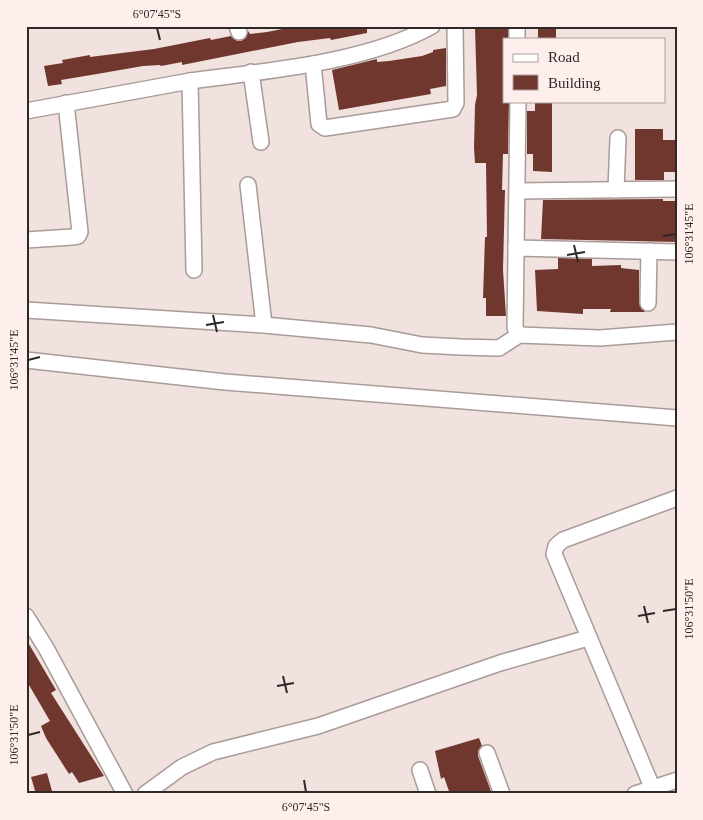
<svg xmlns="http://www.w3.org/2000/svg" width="703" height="820" font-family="'Times New Roman',serif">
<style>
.building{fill:#70372f}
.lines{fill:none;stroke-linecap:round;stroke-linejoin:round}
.minor-casing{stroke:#a99b98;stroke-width:18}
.minor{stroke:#fff;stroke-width:15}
.ticks{fill:none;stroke:#2e2827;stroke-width:2}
.neatline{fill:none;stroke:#2e2827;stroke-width:2}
.ticks-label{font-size:12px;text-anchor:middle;fill:#2e2827}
</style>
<rect width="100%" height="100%" fill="#f1e1df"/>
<g class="building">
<polygon points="297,26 367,26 367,33 331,40 330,38 298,42 182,65 182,62 161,66 160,65 143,66 97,74 61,80 62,84 48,86 44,66 63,63 62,60 90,55 90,57 154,49 210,38 211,40 231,36 237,41 241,41 246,38 248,31 250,34 267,32"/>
<polygon points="498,26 508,26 508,39 504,39 504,101 509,101 508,154 503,154 502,190 505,190 503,270 506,316 486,316 486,298 483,298 485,237 487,237 486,163 475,163 474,148 475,105 477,95 475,28 498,28"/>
<rect x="538" y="26" width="18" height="13"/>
<polygon points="446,48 446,86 430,89 431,94 339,110 332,70 377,59 377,62 389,61 422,56 433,52 433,50"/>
<polygon points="535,101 552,101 552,172 533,171 533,154 527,154 527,111 535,111"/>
<polygon points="635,129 663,129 663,140 677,140 677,172 664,172 664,180 635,180"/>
<polygon points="663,199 663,201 677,201 677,242 541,239 543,200"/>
<polygon points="558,258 592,259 592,266 621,265 621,268 639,270 639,303 645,312 610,312 611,309 583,309 583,314 537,311 535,270 558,269"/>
<polygon points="26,639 56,690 51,693 104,776 79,783 72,772 69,774 46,738 41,726 50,721 26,680"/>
<polygon points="479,738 482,746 478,751 478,756 492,794 450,794 444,777 441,779 435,751"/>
<polygon points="47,773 52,791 36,794 31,777"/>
</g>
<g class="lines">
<defs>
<g id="minor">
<polyline points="237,26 239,32"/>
<polyline points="517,26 517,39"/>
<polyline points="313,64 319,124 325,128 453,109 456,103 455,26"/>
<polyline points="251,72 261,142"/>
<polyline points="518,101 515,328 519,335"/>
<polyline points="26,111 190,81"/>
<polyline points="248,185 264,325"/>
<polyline points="616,190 618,138"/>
<polyline points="518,191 677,189"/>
<polyline points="26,240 72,237 78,236 80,232 66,103"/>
<polyline points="516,248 677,252"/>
<path d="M194 270 190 81C265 71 366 63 432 26"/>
<polyline points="648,303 649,251"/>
<polyline points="26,310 264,325 371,335 422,345 461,347 499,348 519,335 600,338 677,332"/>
<polyline points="26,360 225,382 677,418"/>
<polyline points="26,616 46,648 125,794"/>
<polyline points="487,753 502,794"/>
<polyline points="420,770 428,794"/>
<polyline points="145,794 182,767 213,752 318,726 500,663 588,638"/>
<polyline points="635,794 677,780"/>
<polyline points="655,794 554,554 556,546 563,540 677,498"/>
</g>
</defs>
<use href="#minor" class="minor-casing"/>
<use href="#minor" class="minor"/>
</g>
<path class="ticks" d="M157 28 160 40M663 236 676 234M574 245 578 262M567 255 585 252M213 315 217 332M206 325 224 322M28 360 40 357M644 606 648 623M663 611 676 609M638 616 655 613M283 676 287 693M277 686 294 683M28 735 40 732M304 780 306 792"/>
<rect width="703" height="820" fill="none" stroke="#feefec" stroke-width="55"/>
<rect x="503" y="38" width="162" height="65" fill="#feefec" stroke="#ab9f9d"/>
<rect x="513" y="54" width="25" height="8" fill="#ffffff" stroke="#ab9f9d"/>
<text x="548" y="62" font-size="15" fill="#2e2827">Road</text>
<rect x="513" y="75" width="25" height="15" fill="#70372f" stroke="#ab9f9d"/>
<text x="548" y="88" font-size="15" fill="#2e2827">Building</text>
<rect x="28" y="28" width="648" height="764" class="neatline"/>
<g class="ticks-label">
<text x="157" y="18">6°07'45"S</text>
<text transform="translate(689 234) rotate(-90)" y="4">106°31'45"E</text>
<text transform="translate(14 360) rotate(-90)" y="4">106°31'45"E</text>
<text transform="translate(689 609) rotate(-90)" y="4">106°31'50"E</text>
<text transform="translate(14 735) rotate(-90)" y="4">106°31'50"E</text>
<text x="306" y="811">6°07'45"S</text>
</g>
</svg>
